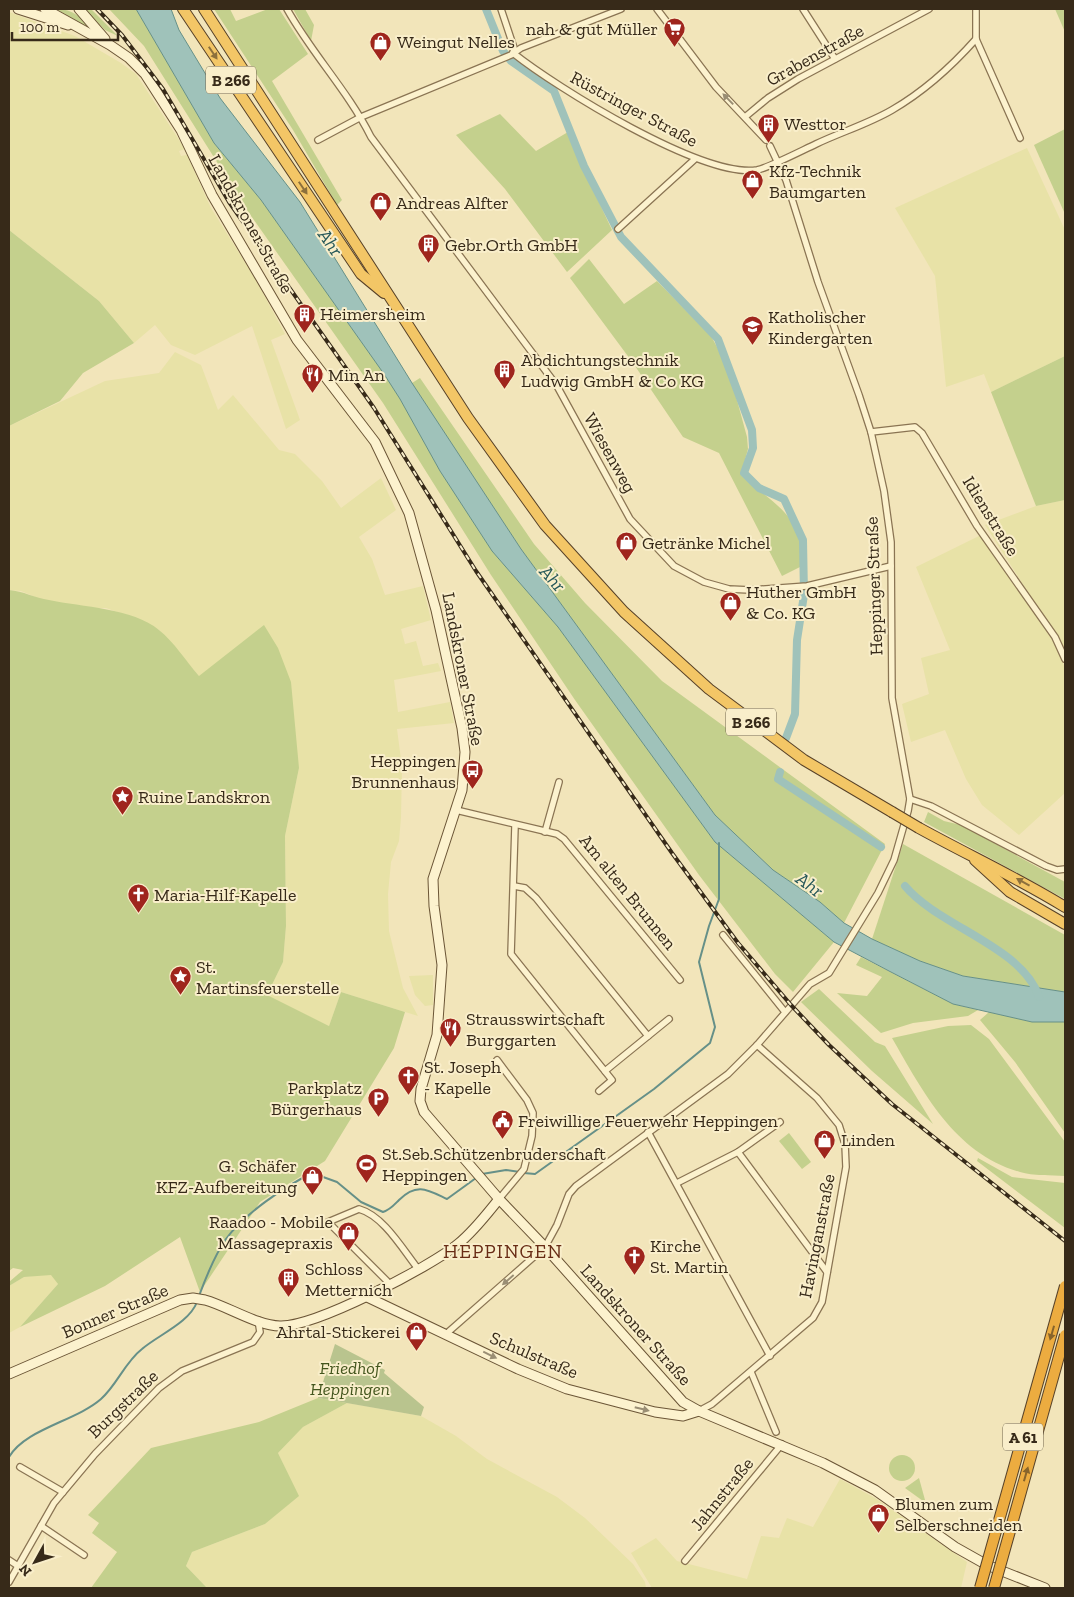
<svg xmlns="http://www.w3.org/2000/svg" width="1074" height="1597" font-family="'Zilla Slab',serif">
<style>
.farmland{fill:#e8e2a7}
.green{fill:#c4d08d}
.cemetery{fill:#b9c48e}
.water{fill:#9fc2ba;stroke:#669088}
.lines{fill:none;stroke-linecap:round;stroke-linejoin:round}
.stream{stroke:#669088;stroke-width:2}
.canal{stroke:#9fc2ba;stroke-width:8}
.minor-casing{stroke:#8a7453;stroke-width:8}
.secondary-casing{stroke:#6b5536;stroke-width:11}
.trunk-casing{stroke:#574128;stroke-width:12}
.minor{stroke:#fcf2ce;stroke-width:5.5}
.secondary{stroke:#fcf2ce;stroke-width:9}
.trunk{stroke:#f3c666;stroke-width:10}
.rail-casing{stroke:#372a19;stroke-width:4}
.rail{stroke:#f9eeca;stroke-width:2;stroke-dasharray:5.5;stroke-linecap:butt}
.trunk-bridge-casing{stroke:#574128;stroke-width:12;stroke-linecap:butt}
.motorway-bridge-casing{stroke:#574128;stroke-width:12;stroke-linecap:butt}
.trunk-bridge{stroke:#f3c666;stroke-width:10}
.motorway-bridge{stroke:#ecac40;stroke-width:10}
.oneway{fill:#8c703c}
.oneway2{fill:#9a8e74}
.oneway3{fill:#88642b}
.labels{text-anchor:middle;stroke-width:4;stroke-linejoin:round;paint-order:stroke}
.shield{fill:#f9eeca;stroke:#71654e;stroke-width:1}
.shield-label{font-size:16px;font-weight:bold;fill:#372a19}
.poi-label{font-size:18px;fill:#372a19;stroke:#f9eeca;text-anchor:start}
.street-label{font-size:18px;fill:#372a19;stroke:#f9eeca}
.park-label{font-size:18px;font-style:italic;fill:#44561e;stroke:#f9eeca}
.water-label{font-size:19px;font-style:italic;fill:#275859;stroke:#f9eeca}
.quarter-label{font-size:20px;letter-spacing:1px;fill:#682c15;stroke:#f9eeca}
</style>
<rect width="100%" height="100%" fill="#f2e5ba"/>
<g class="farmland">
<polygon points="9,12 75,36 121,63 136,74 185,149 179,151 181,156 187,155 211,208 256,280 285,334 271,340 300,420 286,429 252,326 195,355 171,345 155,325 134,343 99,301 9,230"/>
<polygon points="1027,148 1065,230 1065,356 991,392 984,374 946,387 935,276 895,208"/>
<polygon points="175,352 201,365 218,410 233,395 279,450 295,454 322,481 341,508 381,478 396,510 359,537 372,559 385,595 423,586 431,620 401,629 405,644 416,641 423,666 438,663 441,671 394,680 398,712 450,702 454,723 397,729 402,767 401,817 399,841 391,862 388,894 389,931 403,988 418,1016 341,992 329,1026 266,996 283,962 286,926 285,836 299,768 199,676 159,630 145,622 106,608 86,608 40,599 21,591 9,590 9,426 105,381 159,373"/>
<polygon points="1065,500 1065,650 985,525 1036,506"/>
<polygon points="981,535 1055,643 1065,668 1065,793 1019,835 982,805 966,779 945,730 911,742 902,704 929,694 921,658 950,650 916,567"/>
<polygon points="433,975 433,1005 425,1006 415,995 409,976"/>
<polygon points="51,1274 58,1284 20,1327 9,1333 9,1286 24,1277"/>
<polygon points="347,1403 421,1416 456,1436 487,1459 557,1497 585,1518 633,1564 645,1582 646,1588 207,1588 186,1566 192,1552 265,1524 298,1496 278,1453 303,1427"/>
<polygon points="840,1479 875,1498 967,1562 961,1588 652,1588 631,1553 656,1538 677,1561 747,1579 761,1536 779,1538 787,1518 813,1527"/>
</g>
<g class="green">
<path d="M56 9C74 9 81 18 93 30Z"/>
<polygon points="84,9 91,9 118,36 105,30"/>
<polygon points="109,9 136,9 214,143 261,200 384,374 400,399 440,471 492,551 558,627 715,842 834,942 793,992 775,974 699,875 575,700 491,575 383,403 249,213 144,46"/>
<polygon points="214,9 230,9 236,21 268,9 279,9 308,54 272,81 342,200 337,205 293,130"/>
<polygon points="293,9 305,9 314,25 311,41"/>
<polygon points="1055,9 1065,9 1065,32"/>
<polygon points="500,114 536,151 568,132 574,149 612,230 567,272 505,189 456,135"/>
<polygon points="1065,129 1065,214 1034,145"/>
<polygon points="9,230 99,301 134,343 83,373 60,401 9,426"/>
<path d="M589 259 624 304 657 281 711 336 728 367 747 437 748 449 741 475C761 494 788 507 799 535 802 544 801 556 802 566L782 576 719 453 683 437 633 363 570 278Z"/>
<polygon points="1065,356 1065,500 1036,506 991,392"/>
<polygon points="420,378 534,544 585,603 662,681 885,844 844,923 820,902 773,870 715,815 521,549 412,383"/>
<path d="M9 590C23 591 35 598 49 600 82 607 133 608 159 630 174 642 186 661 199 676L264 625 278 648 291 682 299 768 285 836 286 926 283 962 267 995 329 1026 341 992 405 1012 394 1048 325 1161 260 1202 200 1292 180 1237 105 1286 20 1327 58 1284 51 1275 24 1277 9 1286V1282L23 1270 13 1268 9 1271Z"/>
<polygon points="928,812 944,821 961,825 1065,882 1065,899 924,822"/>
<polygon points="903,844 1065,935 1065,992 963,976 920,961 872,939"/>
<polygon points="861,957 953,1004 978,1010 968,1016 913,1023 881,1033 837,993 867,996 882,977 856,965"/>
<polygon points="819,989 875,1042 885,1046 933,1124 872,1071 801,1002"/>
<polygon points="989,1012 1032,1022 1065,1022 1065,1133 1015,1062 980,1020"/>
<path d="M971 1025 989 1039 1065 1142V1176C1051 1175 1033 1176 1020 1172 955 1154 923 1092 892 1038L948 1026Z"/>
<polygon points="789,1133 811,1162 802,1169 779,1141"/>
<polygon points="978,1158 1012,1177 1065,1183 1065,1228 977,1161"/>
<polygon points="318,1398 347,1403 303,1427 278,1453 299,1496 265,1524 192,1552 186,1566 207,1588 91,1588 117,1552 92,1533 99,1523 88,1515 151,1448 259,1422"/>
<circle cx="902" cy="1468" r="13"/>
<polygon points="919,1478 925,1500 923,1501 905,1488"/>
</g>
<polygon class="cemetery" points="335,1344 385,1370 384,1373 424,1407 421,1416 318,1398"/>
<polygon class="water" points="136,9 171,9 179,30 220,98 300,202 412,383 521,549 715,815 773,870 820,902 844,923 872,939 920,961 963,976 1065,992 1065,1022 1032,1022 953,1004 889,971 834,942 715,842 558,627 492,551 440,471 400,399 384,374 261,200 214,143"/>
<g class="lines">
<g class="stream">
<polyline points="524,1173 535,1174 654,1089 710,1043 715,1027 699,962 709,926 719,899 719,843"/>
<polyline points="482,1174 506,1170 520,1172"/>
<path d="M199 1296C206 1277 214 1256 226 1239 244 1214 284 1187 312 1173L337 1182 361 1202 383 1212C390 1210 394 1205 399 1200 417 1182 428 1190 447 1199L476 1178"/>
<path d="M9 1457C25 1429 76 1421 101 1399 117 1385 125 1362 142 1349 158 1335 189 1323 197 1302"/>
</g>
<g class="canal">
<polyline points="486,9 503,51 511,61 554,91 584,166 621,237 718,339 752,430 753,448 744,473 759,488 784,499 803,540 804,595 797,640 795,714 786,738"/>
<polyline points="780,772 778,779 881,847"/>
<path d="M905 886C938 926 1023 947 1039 997"/>
</g>
<defs>
<g id="minor">
<path d="M287 9C312 54 348 91 371 137L557 386 630 519 674 566 704 582 729 589 750 590 807 586 891 566"/>
<polyline points="501,9 514,48 513,53"/>
<polyline points="657,9 716,87 766,140"/>
<polyline points="803,9 835,59"/>
<polyline points="976,9 976,39 1020,138"/>
<path d="M513 53C557 88 702 178 757 170 768 168 803 150 816 144 841 132 868 124 892 110 923 92 952 66 976 39"/>
<polyline points="745,117 768,98 798,79 929,9"/>
<polyline points="318,140 361,117 511,55 521,48 621,9"/>
<polyline points="618,229 695,159"/>
<polyline points="871,432 915,427 922,433 977,526 1055,637 1065,659"/>
<polyline points="910,799 931,806 1046,866 1057,870 1065,869"/>
<polyline points="456,810 557,834 564,839 680,980"/>
<polyline points="515,826 511,954 612,1080 599,1091"/>
<polyline points="545,832 559,782"/>
<polyline points="514,886 525,888 536,898 648,1036"/>
<polyline points="723,935 785,1012"/>
<polyline points="497,1060 527,1100 533,1113 532,1136 524,1169 499,1199"/>
<polyline points="605,1071 669,1019"/>
<polyline points="648,1132 770,1356"/>
<polyline points="738,1152 827,1272"/>
<polyline points="677,1183 738,1152 780,1122"/>
<path d="M390 1284 328 1222 359 1209C384 1216 403 1250 419 1270"/>
<polyline points="446,1334 545,1247 557,1225 569,1194 576,1186 728,1074 757,1045 810,984 829,973 878,893 894,860 908,811 910,799 892,698 891,542 884,491 871,432 859,395 818,282 786,180 770,146"/>
<polyline points="751,1372 776,1432"/>
<polyline points="699,1411 712,1404 813,1318 822,1302 846,1167 845,1144 839,1125 817,1098 757,1045"/>
<polyline points="20,1467 63,1492"/>
<polyline points="41,1526 84,1555"/>
<polyline points="9,1560 18,1566"/>
<polyline points="685,1561 782,1444"/>
<polyline points="9,1582 54,1503 95,1454 159,1388 182,1371 253,1342 260,1332 258,1320"/>
</g>
<g id="secondary">
<polyline points="18,9 68,25"/>
<polyline points="45,9 110,45 129,58 145,74 181,130 212,195 297,340 375,442 409,513 436,610 462,728 465,752 462,790 433,879 434,906 442,965 437,1035 421,1089 420,1101 424,1112 499,1199 545,1247 683,1402 699,1411 823,1463 875,1490 955,1547 987,1565 1045,1588"/>
<polyline points="79,9 105,39"/>
<polyline points="365,1296 518,1369 567,1389 655,1412 683,1416 699,1411"/>
<path d="M9 1374 180 1300 193 1298 205 1300C227 1306 258 1326 280 1326 315 1327 430 1267 458 1244 474 1231 486 1215 499 1199"/>
</g>
<g id="trunk">
<polyline points="183,9 361,274 384,293"/>
<polyline points="204,9 468,418 545,525 624,612 709,689 804,760 892,812"/>
<path d="M919 828C968 855 1018 878 1065 907"/>
<polyline points="975,860 1010,892 1065,924"/>
</g>
</defs>
<use href="#minor" class="minor-casing"/>
<use href="#secondary" class="secondary-casing"/>
<use href="#trunk" class="trunk-casing"/>
<use href="#minor" class="minor"/>
<use href="#secondary" class="secondary"/>
<use href="#trunk" class="trunk"/>
<defs>
<polyline id="rail" points="97,9 122,35 163,89 229,202 374,408 476,571 672,853 738,943 791,1005 829,1045 892,1104 1065,1241"/>
</defs>
<use href="#rail" class="rail-casing"/>
<use href="#rail" class="rail"/>
<defs>
<polyline id="trunk-bridge" points="892,812 919,828"/>
<g id="motorway-bridge">
<polyline points="980,1588 1065,1286"/>
<polyline points="994,1588 1065,1335"/>
</g>
</defs>
<use href="#trunk-bridge" class="trunk-bridge-casing"/>
<use href="#motorway-bridge" class="motorway-bridge-casing"/>
<use href="#trunk-bridge" class="trunk-bridge"/>
<use href="#motorway-bridge" class="motorway-bridge"/>
</g>
<defs><path id="oneway-solid" d="M-6-.8H1V-3.2L6.5 0L1 3.2V.8H-6Z" transform="scale(1.25)"/></defs>
<g class="oneway">
<use href="#oneway-solid" transform="translate(213 53) rotate(56)"/>
<use href="#oneway-solid" transform="translate(303 188) rotate(56)"/>
<use href="#oneway-solid" transform="translate(1023 882) rotate(-151)"/>
</g>
<g class="oneway2">
<use href="#oneway-solid" transform="translate(728 99) rotate(-134)"/>
<use href="#oneway-solid" transform="translate(508 1280) rotate(139)"/>
<use href="#oneway-solid" transform="translate(490 1355) rotate(26)"/>
<use href="#oneway-solid" transform="translate(642 1409) rotate(14)"/>
</g>
<g class="oneway3">
<use href="#oneway-solid" transform="translate(1052 1333) rotate(106)"/>
<use href="#oneway-solid" transform="translate(1026 1474) rotate(-74)"/>
</g>
<defs>
<symbol id="supermarket-pin" viewBox="-11 -11 22 30"><path d="M0 17L-7.5 6A9.5 9.5 0 1 1 7.5 6Z" fill="#9f251d" stroke="#f9eeca"/><path d="M-6-5.5h2.5l.6 2H6L4.5 2H-2.5L-4.4-4H-6ZM-1.5 3.2a1.3 1.3 0 1 0 .1 0ZM3 3.2a1.3 1.3 0 1 0 .1 0Z" fill="#fff"/></symbol>
<symbol id="shop-pin" viewBox="-11 -11 22 30"><path d="M0 17L-7.5 6A9.5 9.5 0 1 1 7.5 6Z" fill="#9f251d" stroke="#f9eeca"/><path d="M-5-2.5h2.3a2.7 3.5 0 0 1 5.4 0H5L5.5 6h-11ZM-1.5-2.5h3a1.5 2.3 0 0 0-3 0Z" fill="#fff"/></symbol>
<symbol id="building-pin" viewBox="-11 -11 22 30"><path d="M0 17L-7.5 6A9.5 9.5 0 1 1 7.5 6Z" fill="#9f251d" stroke="#f9eeca"/><path d="M-4-6H4V6H1V3H-1V6H-4ZM-2.5-4.3h1.7v1.8h-1.7ZM.8-4.3h1.7v1.8H.8ZM-2.5-1h1.7V.8h-1.7ZM.8-1h1.7V.8H.8Z" fill="#fff"/></symbol>
<symbol id="school-pin" viewBox="-11 -11 22 30"><path d="M0 17L-7.5 6A9.5 9.5 0 1 1 7.5 6Z" fill="#9f251d" stroke="#f9eeca"/><path d="M0-5L7-2L0 1L-7-2ZM-4 1L0 2.5L4 1V4Q0 6-4 4Z" fill="#fff"/></symbol>
<symbol id="restaurant-pin" viewBox="-11 -11 22 30"><path d="M0 17L-7.5 6A9.5 9.5 0 1 1 7.5 6Z" fill="#9f251d" stroke="#f9eeca"/><path d="M-5-6h1v4h1v-4h1v4h1v-4h1v5L-1.5 .5V6h-2V.5L-5-1ZM5-6V6H3V1.5H1.5Q1.5-4 5-6Z" fill="#fff"/></symbol>
<symbol id="bus-pin" viewBox="-11 -11 22 30"><path d="M0 17L-7.5 6A9.5 9.5 0 1 1 7.5 6Z" fill="#9f251d" stroke="#f9eeca"/><path d="M-5-6H5V4H4V6H2V4H-2V6H-4V4H-5ZM-3.5-4V0h7V-4ZM-3.5 1.2v1.5H-2V1.2ZM2 1.2v1.5H3.5V1.2Z" fill="#fff"/></symbol>
<symbol id="sight-pin" viewBox="-11 -11 22 30"><path d="M0 17L-7.5 6A9.5 9.5 0 1 1 7.5 6Z" fill="#9f251d" stroke="#f9eeca"/><path d="M0-6L1.8-2.2L6-1.7L2.9 1.2L3.7 5.4L0 3.3L-3.7 5.4L-2.9 1.2L-6-1.7L-1.8-2.2Z" fill="#fff"/></symbol>
<symbol id="church-pin" viewBox="-11 -11 22 30"><path d="M0 17L-7.5 6A9.5 9.5 0 1 1 7.5 6Z" fill="#9f251d" stroke="#f9eeca"/><path d="M-1.2-6h2.4v3.5h3.3v2.4h-3.3V6h-2.4V-.1h-3.3v-2.4h3.3Z" fill="#fff"/></symbol>
<symbol id="parking-pin" viewBox="-11 -11 22 30"><path d="M0 17L-7.5 6A9.5 9.5 0 1 1 7.5 6Z" fill="#9f251d" stroke="#f9eeca"/><path d="M-3.5-5.5H1a3.5 3.5 0 0 1 0 7H-1V5.5H-3.5ZM-1-3.4V-.6H.8a1.4 1.4 0 0 0 0-2.8Z" fill="#fff"/></symbol>
<symbol id="civic-pin" viewBox="-11 -11 22 30"><path d="M0 17L-7.5 6A9.5 9.5 0 1 1 7.5 6Z" fill="#9f251d" stroke="#f9eeca"/><path d="M-.6-6.5H3V-4.5H.6V-3L4-1V1h2V6H-6V1h2V-1L-.6-3ZM-1.2 2.5V6h2.4V2.5Z" fill="#fff"/></symbol>
<symbol id="stadium-pin" viewBox="-11 -11 22 30"><path d="M0 17L-7.5 6A9.5 9.5 0 1 1 7.5 6Z" fill="#9f251d" stroke="#f9eeca"/><path d="M0-5a6.5 5 0 1 0 0 10a6.5 5 0 1 0 0-10ZM-3.5-1.8h7v3.6h-7Z" fill="#fff"/></symbol>
</defs>
<g fill-rule="evenodd">
<use href="#supermarket-pin" x="662" y="16" width="25" height="34"/>
<use href="#shop-pin" x="368" y="30" width="25" height="34"/>
<use href="#building-pin" x="756" y="112" width="25" height="34"/>
<use href="#shop-pin" x="740" y="168" width="25" height="34"/>
<use href="#shop-pin" x="368" y="190" width="25" height="34"/>
<use href="#building-pin" x="416" y="232" width="25" height="34"/>
<use href="#building-pin" x="292" y="302" width="25" height="34"/>
<use href="#school-pin" x="740" y="314" width="25" height="34"/>
<use href="#building-pin" x="492" y="358" width="25" height="34"/>
<use href="#restaurant-pin" x="300" y="362" width="25" height="34"/>
<use href="#shop-pin" x="614" y="530" width="25" height="34"/>
<use href="#shop-pin" x="718" y="590" width="25" height="34"/>
<use href="#bus-pin" x="460" y="758" width="25" height="34"/>
<use href="#sight-pin" x="110" y="784" width="25" height="34"/>
<use href="#church-pin" x="126" y="882" width="25" height="34"/>
<use href="#sight-pin" x="168" y="964" width="25" height="34"/>
<use href="#restaurant-pin" x="438" y="1016" width="25" height="34"/>
<use href="#church-pin" x="396" y="1064" width="25" height="34"/>
<use href="#parking-pin" x="366" y="1086" width="25" height="34"/>
<use href="#civic-pin" x="490" y="1108" width="25" height="34"/>
<use href="#shop-pin" x="812" y="1128" width="25" height="34"/>
<use href="#stadium-pin" x="354" y="1152" width="25" height="34"/>
<use href="#shop-pin" x="300" y="1164" width="25" height="34"/>
<use href="#shop-pin" x="336" y="1220" width="25" height="34"/>
<use href="#church-pin" x="622" y="1244" width="25" height="34"/>
<use href="#building-pin" x="276" y="1266" width="25" height="34"/>
<use href="#shop-pin" x="404" y="1320" width="25" height="34"/>
<use href="#shop-pin" x="866" y="1502" width="25" height="34"/>
</g>
<g class="labels">
<g class="shield">
<rect x="206" y="66.5" width="50" height="27" rx="4"/>
<rect x="726" y="708.5" width="50" height="27" rx="4"/>
<rect x="1003" y="1423.5" width="40" height="27" rx="4"/>
</g>
<g class="shield-label">
<text x="231" y="86">B 266</text>
<text x="751" y="728">B 266</text>
<text x="1023" y="1443">A 61</text>
</g>
<g class="poi-label">
<text x="658" y="35" text-anchor="end">nah &amp; gut Müller</text>
<text x="397" y="48">Weingut Nelles</text>
<text x="784" y="130">Westtor</text>
<text x="769" y="177">Kfz-Technik<tspan x="769" dy="21">Baumgarten</tspan></text>
<text x="396" y="209">Andreas Alfter</text>
<text x="445" y="251">Gebr.Orth GmbH</text>
<text x="320" y="320">Heimersheim</text>
<text x="768" y="323">Katholischer<tspan x="768" dy="21">Kindergarten</tspan></text>
<text x="521" y="366">Abdichtungstechnik<tspan x="521" dy="21">Ludwig GmbH &amp; Co KG</tspan></text>
<text x="328" y="381">Min An</text>
<text x="642" y="549">Getränke Michel</text>
<text x="746" y="598">Huther GmbH<tspan x="746" dy="21">&amp; Co. KG</tspan></text>
<text x="456" y="767" text-anchor="end">Heppingen<tspan x="456" dy="21">Brunnenhaus</tspan></text>
<text x="138" y="803">Ruine Landskron</text>
<text x="154" y="901">Maria-Hilf-Kapelle</text>
<text x="196" y="973">St.<tspan x="196" dy="21">Martinsfeuerstelle</tspan></text>
<text x="466" y="1025">Strausswirtschaft<tspan x="466" dy="21">Burggarten</tspan></text>
<text x="424" y="1073">St. Joseph<tspan x="424" dy="21">- Kapelle</tspan></text>
<text x="362" y="1094" text-anchor="end">Parkplatz<tspan x="362" dy="21">Bürgerhaus</tspan></text>
<text x="518" y="1127">Freiwillige Feuerwehr Heppingen</text>
<text x="841" y="1146">Linden</text>
<text x="382" y="1160">St.Seb.Schützenbruderschaft<tspan x="382" dy="21">Heppingen</tspan></text>
<text x="297" y="1172" text-anchor="end">G. Schäfer<tspan x="297" dy="21">KFZ-Aufbereitung</tspan></text>
<text x="333" y="1228" text-anchor="end">Raadoo - Mobile<tspan x="333" dy="21">Massagepraxis</tspan></text>
<text x="650" y="1252">Kirche<tspan x="650" dy="21">St. Martin</tspan></text>
<text x="305" y="1275">Schloss<tspan x="305" dy="21">Metternich</tspan></text>
<text x="400" y="1338" text-anchor="end">Ahrtal-Stickerei</text>
<text x="895" y="1510">Blumen zum<tspan x="895" dy="21">Selberschneiden</tspan></text>
</g>
<g class="street-label">
<text transform="translate(815 55) rotate(-29)" y="6">Grabenstraße</text>
<text transform="translate(634 109) rotate(28)" y="6">Rüstringer Straße</text>
<text transform="translate(251 224) rotate(61)" y="6">Landskroner Straße</text>
<text transform="translate(610 453) rotate(61)" y="6">Wiesenweg</text>
<text transform="translate(991 516) rotate(58)" y="6">Idienstraße</text>
<text transform="translate(874 586) rotate(-92)" y="6">Heppinger Straße</text>
<text transform="translate(463 669) rotate(79)" y="6">Landskroner Straße</text>
<text transform="translate(628 892) rotate(51)" y="6">Am alten Brunnen</text>
<text transform="translate(817 1236) rotate(-79)" y="6">Havinganstraße</text>
<text transform="translate(115 1311) rotate(-23)" y="6">Bonner Straße</text>
<text transform="translate(636 1325) rotate(48)" y="6">Landskroner Straße</text>
<text transform="translate(534 1355) rotate(23)" y="6">Schulstraße</text>
<text transform="translate(123 1404) rotate(-44)" y="6">Burgstraße</text>
<text transform="translate(722 1494) rotate(-51)" y="6">Jahnstraße</text>
</g>
<g class="park-label">
<text x="350" y="1374">Friedhof<tspan x="350" dy="21">Heppingen</tspan></text>
</g>
<g class="water-label">
<text transform="translate(331 242) rotate(55)" y="7">Ahr</text>
<text transform="translate(553 578) rotate(48)" y="7">Ahr</text>
<text transform="translate(810 884) rotate(37)" y="7">Ahr</text>
</g>
<g class="quarter-label">
<text x="503" y="1258">HEPPINGEN</text>
</g>
</g>
<rect width="1074" height="1597" fill="none" stroke="#372a19" stroke-width="20"/>
<g transform="translate(35 1562) rotate(230)" stroke="#f9eeca" stroke-width="4" paint-order="stroke">
<path d="M0-4L9 19L0 12L-9 19Z" fill="#372a19"/>
<text y="-8" font-size="14" font-weight="bold" text-anchor="middle" fill="#372a19">N</text>
</g>
<path d="M12 32v8h106v-8" fill="none" stroke="#372a19" stroke-width="2.5"/>
<text x="20" y="32" font-size="15" fill="#372a19" stroke="#f9eeca" stroke-width="4" paint-order="stroke">100 m</text>
</svg>
